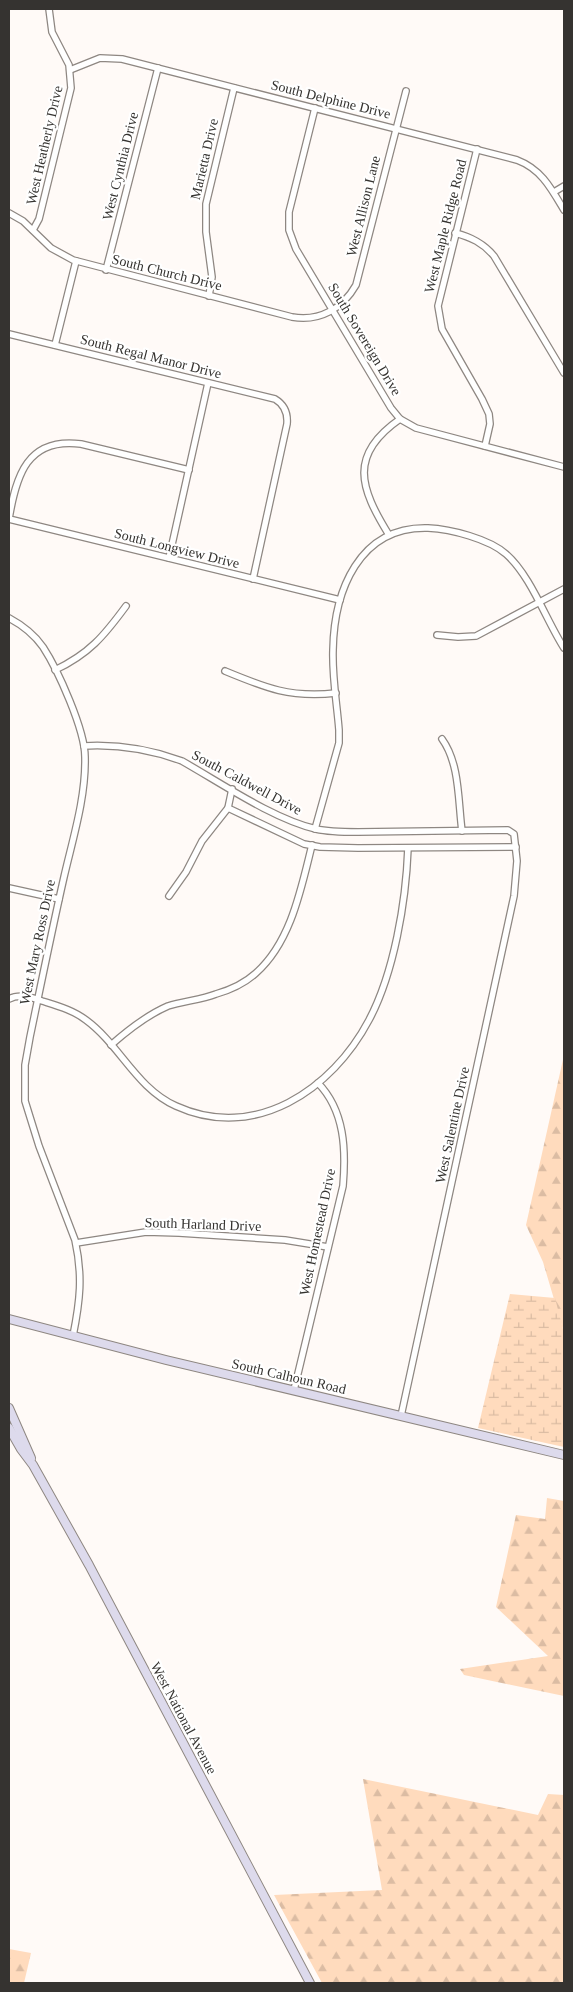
<svg xmlns="http://www.w3.org/2000/svg" width="573" height="1992" font-family="'Times New Roman',serif">
<style>
.forest{fill:url(#forest-firs)}
.wetland{fill:url(#wetland-marsh)}
.lines{fill:none;stroke-linecap:round;stroke-linejoin:round}
.street-casing{stroke:#8e8782;stroke-width:8}
.secondary-casing{stroke:#8e8782;stroke-width:10}
.street{stroke:#fff;stroke-width:5.5}
.secondary{stroke:#dddaec;stroke-width:8}
.labels{text-anchor:middle;stroke-width:4.5;stroke-linejoin:round;paint-order:stroke}
.street-label{font-size:14px;fill:#353330;stroke:#fff}
</style>
<defs>
<pattern id="forest-firs" width="22" height="20" patternUnits="userSpaceOnUse" patternTransform="scale(1.25)"><rect width="22" height="20" fill="#ffdbbd"/><path d="M5 1l3.5 6h-7zM16 11l3.5 6h-7z" fill="#dbbca3"/></pattern>
<pattern id="wetland-marsh" width="20" height="14" patternUnits="userSpaceOnUse" patternTransform="scale(1.25)"><rect width="20" height="14" fill="#ffdbbd"/><path d="M1 5h8M5 5V1M11 12h8M15 12V8" fill="none" stroke="#dbbca3"/></pattern>
</defs>
<rect width="100%" height="100%" fill="#fffaf7"/>
<g class="forest">
<polygon points="564,1055 564,1333 543,1262 526,1225"/>
<polygon points="547,1498 564,1501 564,1696 464,1675 460,1669 548,1656 496,1607 516,1515 545,1519"/>
<polygon points="363,1779 538,1815 548,1794 564,1795 564,1983 322,1983 274,1895 382,1890"/>
<polygon points="9,1949 31,1953 24,1983 9,1983"/>
</g>
<polygon class="wetland" points="510,1294 555,1298 564,1333 564,1447 478,1428"/>
<g class="lines">
<defs>
<g id="street">
<path d="M70 70 100 58 122 59 517 160C541 169 551 188 564 210"/>
<polyline points="315,108 289,212 289,230 296,249 391,408 400,419 416,428 564,467"/>
<polyline points="477,149 438,306 442,329 482,399 489,414 490,424 485,446"/>
<polyline points="554,192 564,186"/>
<path d="M9 213 23 221 51 248 73 260 292 317C320 322 343 308 356 285L406 91"/>
<polyline points="33,230 39,219 71,88 69,65 52,32 49,9"/>
<path d="M455 233C471 237 483 243 494 256L564 373"/>
<polyline points="106,270 158,68"/>
<polyline points="209,296 212,277 206,232 206,204 234,88"/>
<path d="M9 334 275 399C285 405 288 413 287 424L253 579"/>
<polyline points="55,345 76,261"/>
<path d="M189 470 81 444C27 437 16 476 9 519L340 600"/>
<path d="M389 535C360 488 348 455 400 419"/>
<polyline points="169,558 208,383"/>
<path d="M9 618C22 625 34 634 43 647 58 670 85 730 85 757 86 797 73 838 64 877 52 930 41 984 30 1037L25 1065V1101L39 1146 75 1240C83 1276 80 1301 73 1336"/>
<polyline points="437,635 458,637 476,636 564,589"/>
<path d="M55 670C89 654 104 636 126 606"/>
<path d="M225 671C266 688 290 698 336 693"/>
<path d="M442 739C460 764 458 801 462 831"/>
<path d="M84 746C119 744 149 749 182 761 221 783 273 819 316 829 329 832 343 832 358 832L508 830 514 834 517 861 514 896 401 1416"/>
<polyline points="228,808 304,844 320,847 358,848 516,847"/>
<path d="M315 829 339 743V730C337 704 332 677 333 650 334 591 359 526 428 528 451 529 489 539 506 554 531 576 546 620 564 648"/>
<polyline points="9,888 59,899"/>
<polyline points="169,896 186,872 202,841 228,808 232,789"/>
<path d="M9 999C18 994 32 997 42 1001 58 1006 73 1010 86 1020 120 1045 136 1088 176 1106 255 1142 332 1090 369 1020 394 973 406 902 408 848"/>
<path d="M111 1045C128 1030 147 1015 168 1006 183 1001 201 1000 216 994 230 990 245 983 256 973 291 942 301 889 312 845"/>
<polyline points="76,1243 146,1232 179,1233 285,1240 328,1247"/>
<path d="M294 1390 343 1186C346 1150 345 1111 318 1083"/>
</g>
<g id="secondary">
<polyline points="9,1319 166,1360 564,1455"/>
<polyline points="9,1408 31,1458"/>
<polyline points="9,1428 21,1449 33,1465 89,1565 310,1983"/>
</g>
</defs>
<use href="#street" class="street-casing"/>
<use href="#secondary" class="secondary-casing"/>
<use href="#street" class="street"/>
<use href="#secondary" class="secondary"/>
</g>
<g class="labels">
<g class="street-label">
<text transform="translate(331 99) rotate(14)" y="5">South Delphine Drive</text>
<text transform="translate(44 145) rotate(-77)" y="5">West Heatherly Drive</text>
<text transform="translate(204 159) rotate(-77)" y="5">Marietta Drive</text>
<text transform="translate(120 166) rotate(-76)" y="5">West Cynthia Drive</text>
<text transform="translate(363 206) rotate(-76)" y="5">West Allison Lane</text>
<text transform="translate(445 226) rotate(-76)" y="5">West Maple Ridge Road</text>
<text transform="translate(167 272) rotate(14)" y="5">South Church Drive</text>
<text transform="translate(365 339) rotate(59)" y="5">South Sovereign Drive</text>
<text transform="translate(151 356) rotate(14)" y="5">South Regal Manor Drive</text>
<text transform="translate(177 548) rotate(14)" y="5">South Longview Drive</text>
<text transform="translate(247 782) rotate(28)" y="5">South Caldwell Drive</text>
<text transform="translate(37 942) rotate(-78)" y="5">West Mary Ross Drive</text>
<text transform="translate(452 1125) rotate(-78)" y="5">West Salentine Drive</text>
<text transform="translate(203 1224) rotate(2)" y="5">South Harland Drive</text>
<text transform="translate(317 1232) rotate(-78)" y="5">West Homestead Drive</text>
<text transform="translate(289 1376) rotate(13)" y="5">South Calhoun Road</text>
<text transform="translate(184 1718) rotate(62)" y="5">West National Avenue</text>
</g>
</g>
<rect width="573" height="1992" fill="none" stroke="#353330" stroke-width="20"/>
</svg>
